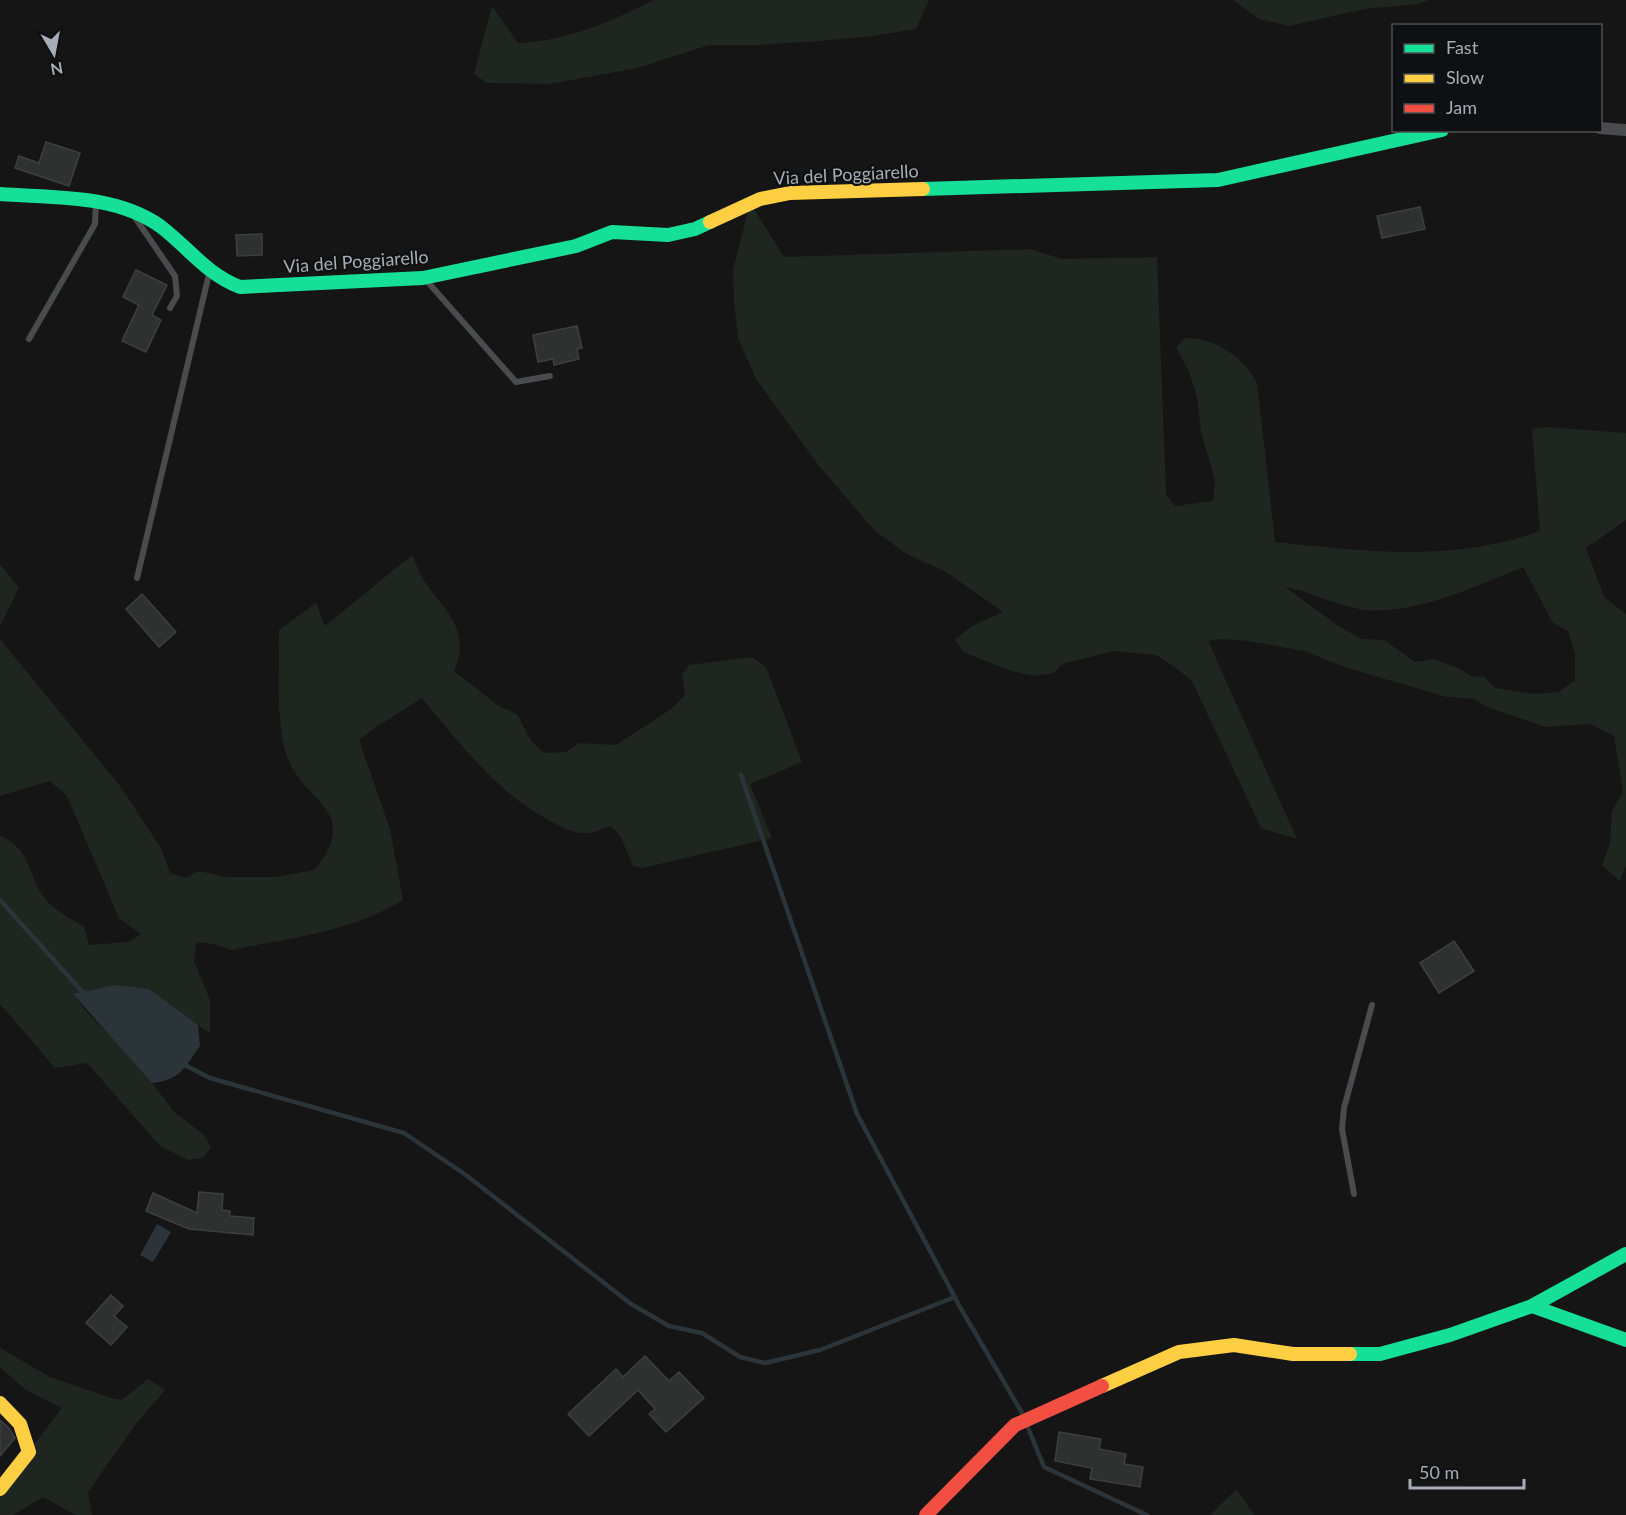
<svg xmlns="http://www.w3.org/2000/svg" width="1626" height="1515" font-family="Lato,sans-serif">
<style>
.green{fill:#1f261f;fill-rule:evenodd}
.water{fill:#2b3438}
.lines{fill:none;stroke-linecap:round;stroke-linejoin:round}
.stream{stroke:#2b3438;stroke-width:4.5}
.building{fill:#2f3030;stroke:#3d3f41;stroke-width:1.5}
.lane{stroke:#4a4b4e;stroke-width:6}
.street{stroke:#4a4b4e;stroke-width:12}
.fast{stroke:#16e098;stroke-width:14}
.slow{stroke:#ffcf43;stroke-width:14}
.jam{stroke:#f24e42;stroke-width:14}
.labels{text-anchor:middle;stroke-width:4.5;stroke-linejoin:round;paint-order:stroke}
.street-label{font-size:18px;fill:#a6adb6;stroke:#0f1011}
</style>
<rect width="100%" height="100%" fill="#151515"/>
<g class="green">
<path d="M654 0H929L916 29 873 36 819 41 759 45H709L637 68 550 84 487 83 474 74 492 6 518 43C567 41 610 22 654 0Z"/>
<polygon points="1233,0 1429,0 1418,4 1365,9 1289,26 1259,19"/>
<path d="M750 203 784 257 1030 249 1062 259 1157 257 1166 494 1175 506 1213 501 1215 480 1201 432 1197 397 1188 369 1176 348 1185 338C1215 338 1243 356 1257 383L1275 542C1364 551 1454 563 1540 531L1532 429 1547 427 1626 433V520L1586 548 1604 597 1626 614V864L1620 881 1602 865 1610 844 1612 811 1623 792 1614 736 1590 724 1546 727 1487 707 1474 699 1447 697 1347 668 1304 651 1249 641 1222 639 1208 641 1297 839 1261 828 1192 681 1176 668 1156 655 1114 651 1062 664 1054 673 1037 676 1011 671 963 652 955 639 974 625 1003 612 946 572 907 554 875 531 819 466 756 379 738 338 734 301 733 270ZM1523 567 1553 623 1568 631 1575 653V680L1559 692 1535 694 1495 688 1484 677 1471 676 1460 669 1435 659 1415 662 1384 640 1362 639 1340 627 1285 587C1310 591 1333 605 1359 609 1410 618 1476 586 1523 567Z"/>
<path d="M412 555C416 563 419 573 424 581 445 611 472 630 454 671L500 707 517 714 530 739 543 753 566 752 579 743 616 745 671 709 685 695 682 675 689 665 752 657 766 667 802 762 750 784 772 838 642 868 633 866 620 835 610 826C604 828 596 832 589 833 576 835 561 827 550 821 496 792 460 744 422 698L373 729 359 740 390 829 403 900C351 932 290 938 231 950L214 944 196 942 194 961 210 1000V1033L190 1020 73 994 84 1009 141 1068 174 1112 203 1134 211 1147 203 1158 188 1160 160 1146 87 1063 55 1068 0 1004V836C33 848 27 881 49 903 59 913 72 920 84 926L89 945 128 942 141 934 119 918 67 796 50 781 0 796V639L120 786 161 848 170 873 186 878 199 871 226 877H276L314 870C365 808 299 802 286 753 275 715 280 670 279 630L316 603 325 626Z"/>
<polygon points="0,564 19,588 0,626"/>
<polygon points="0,1348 50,1377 111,1398 122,1400 148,1379 165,1390 135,1425 88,1492 92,1515 76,1515 43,1497 13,1515 0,1515 0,1489 62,1408 26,1390 0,1367"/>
<polygon points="1237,1489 1254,1515 1210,1515"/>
</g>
<g class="water">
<path d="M116 985 149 989 198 1025 200 1046C184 1068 181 1080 152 1083L73 994Z"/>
<polygon points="157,1224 171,1232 153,1262 140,1255"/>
</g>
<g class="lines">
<g class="stream">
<polyline points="741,775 857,1114 960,1307 1025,1418"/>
<polyline points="0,900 86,996"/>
<polyline points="181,1063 210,1078 404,1133 466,1175 631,1304 669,1326 702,1333 740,1357 765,1363 820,1350 955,1297"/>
<polyline points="1027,1425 1044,1467 1147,1515"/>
</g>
</g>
<g class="building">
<polygon points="46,142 80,153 69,186 15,168 19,156 39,163"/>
<polygon points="1420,207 1425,229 1382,238 1377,216"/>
<polygon points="262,234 262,255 237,256 236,235"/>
<polygon points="136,270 167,285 152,315 161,320 146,352 122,341 139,305 123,297"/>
<polygon points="577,326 582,348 577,349 579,359 554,365 553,359 538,362 533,335"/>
<polygon points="142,594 176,632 159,647 126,609"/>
<polygon points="1454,941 1474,971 1439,993 1420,963"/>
<polygon points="199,1192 223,1194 222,1210 230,1211 230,1216 254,1218 253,1235 189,1229 146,1211 153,1193 197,1213"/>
<polygon points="111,1295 123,1306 114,1316 127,1327 111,1345 86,1323"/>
<polygon points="645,1356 669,1381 679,1372 704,1398 666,1432 649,1414 655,1409 638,1390 589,1436 568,1414 616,1369 623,1377"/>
<polygon points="0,1420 9,1428 15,1438 0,1456"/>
<polygon points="1059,1432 1101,1439 1099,1449 1126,1454 1124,1464 1143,1467 1140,1487 1090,1479 1092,1468 1055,1461"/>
</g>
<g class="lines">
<g class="lane">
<polyline points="136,219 175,276 177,296 170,308"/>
<polyline points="426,280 516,382 550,376"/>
<polyline points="29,339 95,224 96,203"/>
<polyline points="137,578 209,274"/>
<polyline points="1354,1194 1342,1129 1344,1108 1372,1005"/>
</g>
<polyline class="street" points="1600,128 1626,130"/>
<g class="fast">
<polyline points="923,189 1218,180 1442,130"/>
<path d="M0 194C53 198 115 194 160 226 188 247 206 274 240 287L423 278 576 246 612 232 668 235 695 229 710 222"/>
<polyline points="1532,1306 1626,1340"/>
<polyline points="1350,1354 1380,1354 1450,1335 1532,1306 1626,1254"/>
</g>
<g class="slow">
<polyline points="710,222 760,199 790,193 923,189"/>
<polyline points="1102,1386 1179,1352 1234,1345 1293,1354 1350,1354"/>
<polyline points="0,1403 20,1424 29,1452 0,1489"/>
</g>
<polyline class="jam" points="926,1515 1015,1425 1102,1386"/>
</g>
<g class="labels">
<g class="street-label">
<text transform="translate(846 175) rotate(-3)" y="6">Via del Poggiarello</text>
<text transform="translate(356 262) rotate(-4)" y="6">Via del Poggiarello</text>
</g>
</g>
<rect x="1392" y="24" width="210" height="108" fill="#0f1011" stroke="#4b4f53" stroke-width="1.5"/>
<rect x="1404" y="44" width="30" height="9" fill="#16e098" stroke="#4b4f53" stroke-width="1.5"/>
<text x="1446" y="54" font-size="18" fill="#a6adb6">Fast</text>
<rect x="1404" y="74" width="30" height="9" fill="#ffcf43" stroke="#4b4f53" stroke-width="1.5"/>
<text x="1446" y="84" font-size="18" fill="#a6adb6">Slow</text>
<rect x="1404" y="104" width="30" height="9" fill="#f24e42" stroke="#4b4f53" stroke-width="1.5"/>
<text x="1446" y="114" font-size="18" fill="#a6adb6">Jam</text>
<g transform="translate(54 54) rotate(170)" stroke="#0f1011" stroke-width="4.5" paint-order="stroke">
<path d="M0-4.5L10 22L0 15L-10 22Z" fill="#a6adb6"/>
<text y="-9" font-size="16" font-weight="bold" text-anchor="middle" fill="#a6adb6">N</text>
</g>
<path d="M1410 1479v9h114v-9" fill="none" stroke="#a6adb6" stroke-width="3"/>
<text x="1419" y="1479" font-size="18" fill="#a6adb6" stroke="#0f1011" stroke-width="4.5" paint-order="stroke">50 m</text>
</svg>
